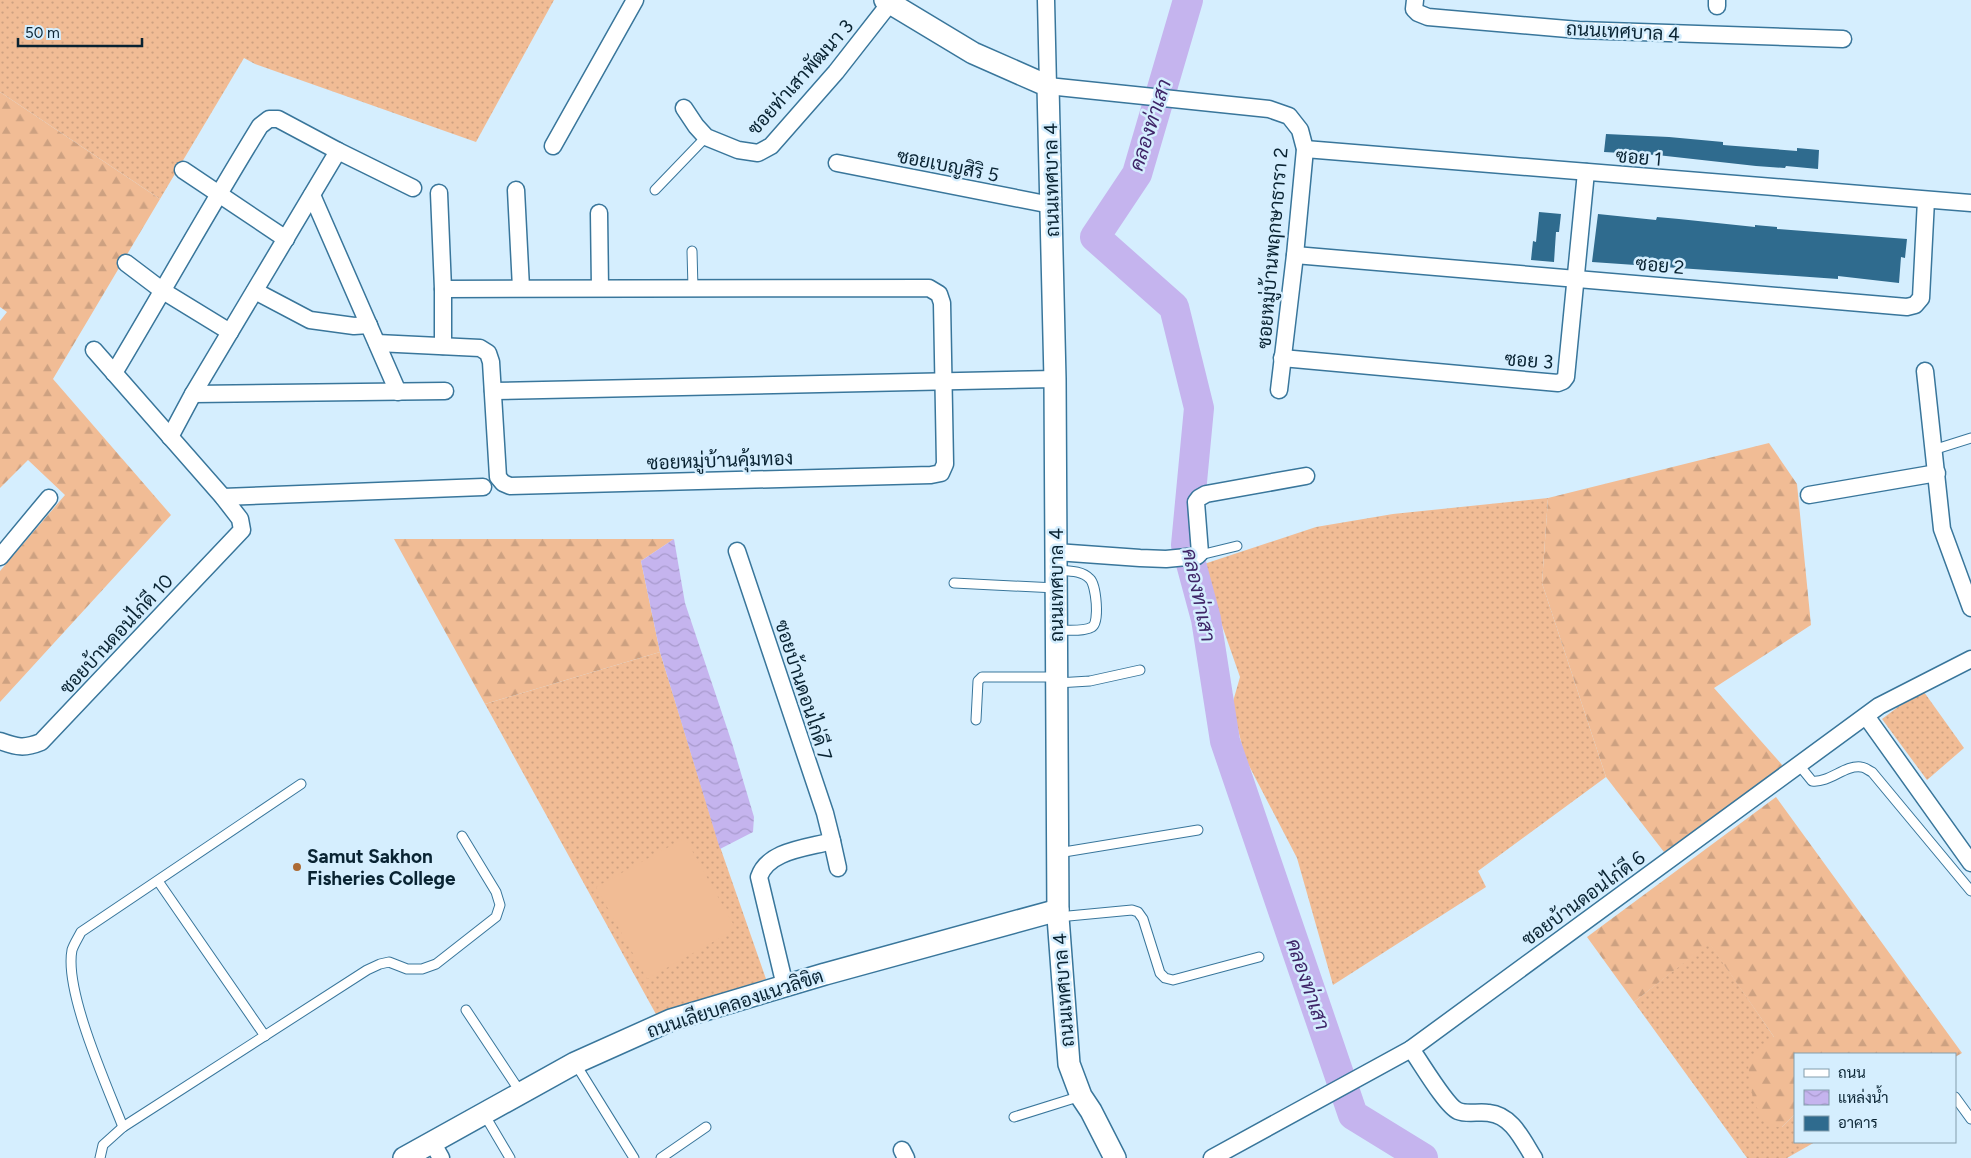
<svg xmlns="http://www.w3.org/2000/svg" width="1971" height="1158" font-family="Figtree,Sarabun,sans-serif">
<style>
.grass{fill:url(#grass-dots)}
.forest{fill:url(#forest-firs)}
.pitch{fill:#f1bc95}
.water{fill:url(#water-waves)}
.lines{fill:none;stroke-linecap:round;stroke-linejoin:round}
.river{stroke:#c5b4ee;stroke-width:30}
.building{fill:#2f6b8e}
.service-casing{stroke:#39769b;stroke-width:11}
.minor-casing{stroke:#39769b;stroke-width:19}
.tertiary-casing{stroke:#39769b;stroke-width:24}
.service{stroke:#fff;stroke-width:9}
.minor{stroke:#fff;stroke-width:16}
.tertiary{stroke:#fff;stroke-width:21}
.poi-dot{fill:#ac6b35;stroke:#d5eefe;stroke-width:2}
.labels{text-anchor:middle;stroke-width:5;stroke-linejoin:round;paint-order:stroke}
.street-label{font-size:19px;fill:#092332;stroke:#d5eefe}
.poi-label{font-size:19px;font-weight:bold;fill:#092332;stroke:#d5eefe;text-anchor:start}
.water-label{font-size:20px;font-style:italic;fill:#3e2467;stroke:#d5eefe}
</style>
<defs>
<pattern id="grass-dots" width="8" height="8" patternUnits="userSpaceOnUse" patternTransform="scale(1.25)"><rect width="8" height="8" fill="#f1bc95"/><path d="M2 2h.1M6 6h.1" fill="none" stroke="#cda181" stroke-width="1.8" stroke-linecap="round"/></pattern>
<pattern id="forest-firs" width="22" height="20" patternUnits="userSpaceOnUse" patternTransform="scale(1.25)"><rect width="22" height="20" fill="#f1bc95"/><path d="M5 1l3.5 6h-7zM16 11l3.5 6h-7z" fill="#cda181"/></pattern>
<pattern id="water-waves" width="16" height="10" patternUnits="userSpaceOnUse" patternTransform="scale(1.25)"><rect width="16" height="10" fill="#c5b4ee"/><path d="M0 5q4-4 8 0t8 0" fill="none" stroke="#a89acd"/></pattern>
</defs>
<rect width="100%" height="100%" fill="#d5eefe"/>
<g class="grass">
<polygon points="0,0 554,0 476,142 255,64 244,58 160,199 0,92"/>
<polygon points="1548,498 1542,583 1606,777 1478,871 1486,887 1333,985 1297,858 1245,758 1232,705 1240,677 1201,565 1316,527 1393,514"/>
<polygon points="660,652 718,841 766,979 657,1016 485,704"/>
<polygon points="1924,692 1964,748 1927,780 1882,719 1898,707"/>
<polygon points="1709,942 1774,1037 1782,1127 1795,1114 1795,1142 1815,1142 1787,1158 1747,1158 1634,1002"/>
</g>
<g class="forest">
<polygon points="0,92 160,199 53,379 171,515 0,702 0,571 65,495 28,460 0,488 0,321 7,312 0,307"/>
<polygon points="1769,443 1797,484 1811,625 1714,688 1784,767 1664,852 1606,777 1542,583 1548,498"/>
<polygon points="394,539 674,539 641,561 660,652 485,704"/>
<polygon points="1776,797 1962,1053 1955,1057 1955,1054 1795,1054 1795,1114 1782,1127 1766,1126 1753,1100 1748,1064 1774,1037 1709,943 1634,1002 1587,937"/>
</g>
<polygon class="pitch" points="685,838 736,929 647,979 596,887"/>
<polygon class="water" points="674,539 685,603 732,743 754,817 753,832 720,849 660,652 641,561"/>
<g class="lines">
<polyline class="river" points="1188,0 1137,174 1095,237 1174,307 1199,408 1186,545 1206,619 1225,741 1353,1115 1423,1158"/>
</g>
<g class="building">
<polygon points="1606,134 1669,137 1723,142 1723,145 1797,151 1797,148 1819,150 1818,169 1786,166 1785,168 1756,166 1657,155 1604,152"/>
<polygon points="1539,212 1561,214 1559,232 1556,232 1554,262 1531,260 1533,241 1536,242"/>
<polygon points="1598,214 1656,220 1657,217 1679,219 1755,227 1755,225 1777,227 1777,229 1907,239 1905,258 1901,257 1899,283 1838,276 1838,279 1592,262"/>
</g>
<g class="lines">
<defs>
<g id="service">
<polyline points="655,190 706,137"/>
<polyline points="692,251 693,288"/>
<polyline points="1933,450 1971,438"/>
<polyline points="1200,555 1237,546"/>
<path d="M1056 570C1067 571 1082 570 1090 579 1096 585 1100 622 1092 627 1083 632 1066 630 1057 630"/>
<polyline points="954,583 1056,588"/>
<polyline points="1057,683 1090,681 1140,670"/>
<polyline points="976,720 978,681 982,677 1056,677"/>
<path d="M1799 765 1812 781C1830 783 1844 765 1861 767 1865 767 1869 771 1872 772L1971 891"/>
<polyline points="1058,853 1198,830"/>
<polyline points="158,881 265,1036"/>
<polyline points="1058,917 1132,910 1138,912 1143,919 1160,973 1165,978 1173,980 1259,957"/>
<polyline points="466,1010 521,1093"/>
<polyline points="575,1063 634,1158"/>
<polyline points="1955,1097 1971,1119"/>
<polyline points="484,1114 510,1158"/>
<polyline points="1014,1117 1081,1096"/>
<path d="M123 1127C107 1086 64 991 72 950 74 944 78 938 81 932L301 784"/>
<polyline points="100,1158 103,1145 123,1127 367,970 380,964 389,962 407,969 422,969 436,964 496,917 500,905 496,892 462,836"/>
<polyline points="661,1158 706,1127"/>
</g>
<g id="minor">
<polyline points="1046,0 1048,86 1269,109 1289,116 1300,130 1305,149 1295,255 1279,390"/>
<polyline points="1415,0 1414,9 1418,13 1428,17 1579,30 1843,39"/>
<polyline points="1717,6 1717,0"/>
<polyline points="684,108 696,126 706,137 738,150 758,153 771,146 836,72 890,3"/>
<polyline points="553,146 635,0"/>
<polyline points="1305,149 1971,203"/>
<polyline points="837,163 1051,205"/>
<polyline points="183,170 286,239"/>
<polyline points="516,190 521,288"/>
<polyline points="439,193 443,289 443,346"/>
<polyline points="312,195 398,392"/>
<polyline points="599,213 600,288"/>
<polyline points="1295,255 1907,307 1915,305 1921,298 1926,200"/>
<polyline points="126,263 163,291 230,332"/>
<polyline points="255,291 310,320 354,326 369,325"/>
<polyline points="377,343 480,348 488,353 491,362 498,477 503,483 510,486 931,475 941,473 945,464 942,303 939,294 929,288 443,289"/>
<polyline points="1282,358 1558,383 1563,381 1566,377 1586,172"/>
<polyline points="1925,371 1942,529 1971,608"/>
<path d="M114 373C163 291 210 207 260 126L269 119H278L338 151 413 188"/>
<polyline points="493,391 1055,379"/>
<polyline points="193,394 445,391"/>
<polyline points="170,437 193,394 338,151"/>
<polyline points="1809,495 1937,473"/>
<polyline points="223,497 483,487"/>
<path d="M737 551 825 813 832 841C808 848 768 850 759 877L785 986"/>
<polyline points="1056,552 1140,558 1166,559 1197,556 1200,553 1196,502 1199,498 1206,494 1306,476"/>
<polyline points="0,557 49,498"/>
<polyline points="1866,716 1971,863"/>
<path d="M0 741C17 747 24 749 41 742L242 530 240 519 223 497 94 350"/>
<polyline points="832,841 838,868"/>
<path d="M1411 1049C1420 1061 1446 1106 1458 1111 1468 1115 1479 1111 1489 1113 1512 1115 1523 1141 1534 1158"/>
<polyline points="432,1142 441,1158"/>
<polyline points="902,1150 906,1158"/>
<polyline points="1212,1158 1411,1049 1879,706 1971,659"/>
</g>
<g id="tertiary">
<polyline points="885,0 973,53 1048,86 1055,379 1058,917 1069,1064 1081,1096 1091,1111 1115,1158"/>
<polyline points="404,1158 575,1063 671,1020 825,974 1058,910"/>
</g>
</defs>
<use href="#service" class="service-casing"/>
<use href="#minor" class="minor-casing"/>
<use href="#tertiary" class="tertiary-casing"/>
<use href="#service" class="service"/>
<use href="#minor" class="minor"/>
<use href="#tertiary" class="tertiary"/>
</g>
<circle class="poi-dot" cx="297" cy="867" r="5"/>
<g class="labels">
<g class="street-label">
<text transform="translate(1623 31) rotate(3)" y="7">ถนนเทศบาล 4</text>
<text transform="translate(800 77) rotate(-48)" y="7">ซอยท่าเสาพัฒนา 3</text>
<text transform="translate(1639 157) rotate(5)" y="7">ซอย 1</text>
<text transform="translate(948 165) rotate(11)" y="7">ซอยเบญสิริ 5</text>
<text transform="translate(1051 180) rotate(-91)" y="7">ถนนเทศบาล 4</text>
<text transform="translate(1272 248) rotate(-85)" y="7">ซอยหมู่บ้านพฤกษาธารา 2</text>
<text transform="translate(1660 265) rotate(5)" y="7">ซอย 2</text>
<text transform="translate(1529 360) rotate(4)" y="7">ซอย 3</text>
<text transform="translate(720 460) rotate(-2)" y="7">ซอยหมู่บ้านคุ้มทอง</text>
<text transform="translate(1056 585) rotate(-90)" y="7">ถนนเทศบาล 4</text>
<text transform="translate(116 634) rotate(-47)" y="7">ซอยบ้านดอนไก่ดี 10</text>
<text transform="translate(804 690) rotate(72)" y="7">ซอยบ้านดอนไก่ดี 7</text>
<text transform="translate(1583 898) rotate(-36)" y="7">ซอยบ้านดอนไก่ดี 6</text>
<text transform="translate(1063 990) rotate(-94)" y="7">ถนนเทศบาล 4</text>
<text transform="translate(735 1003) rotate(-18)" y="7">ถนนเลียบคลองแนวลิขิต</text>
</g>
<g class="poi-label">
<text x="307" y="863">Samut Sakhon<tspan x="307" dy="22">Fisheries College</tspan></text>
</g>
<g class="water-label">
<text transform="translate(1150 125) rotate(-72)" y="7">คลองท่าเสา</text>
<text transform="translate(1199 595) rotate(78)" y="7">คลองท่าเสา</text>
<text transform="translate(1308 984) rotate(71)" y="7">คลองท่าเสา</text>
</g>
</g>
<rect x="1794" y="1053" width="162" height="90" fill="#d5eefe" stroke="#839dac"/>
<rect x="1804" y="1069" width="25" height="8" fill="#ffffff" stroke="#839dac"/>
<text x="1838" y="1078" font-size="15" fill="#092332">ถนน</text>
<rect x="1804" y="1090" width="25" height="15" fill="url(#water-waves)" stroke="#839dac"/>
<text x="1838" y="1103" font-size="15" fill="#092332">แหล่งน้ำ</text>
<rect x="1804" y="1116" width="25" height="15" fill="#2f6b8e" stroke="#839dac"/>
<text x="1838" y="1128" font-size="15" fill="#092332">อาคาร</text>
<path d="M18 38v8h124v-8" fill="none" stroke="#092332" stroke-width="2.5"/>
<text x="25" y="38" font-size="15" fill="#092332" stroke="#d5eefe" stroke-width="4" paint-order="stroke">50 m</text>
</svg>
